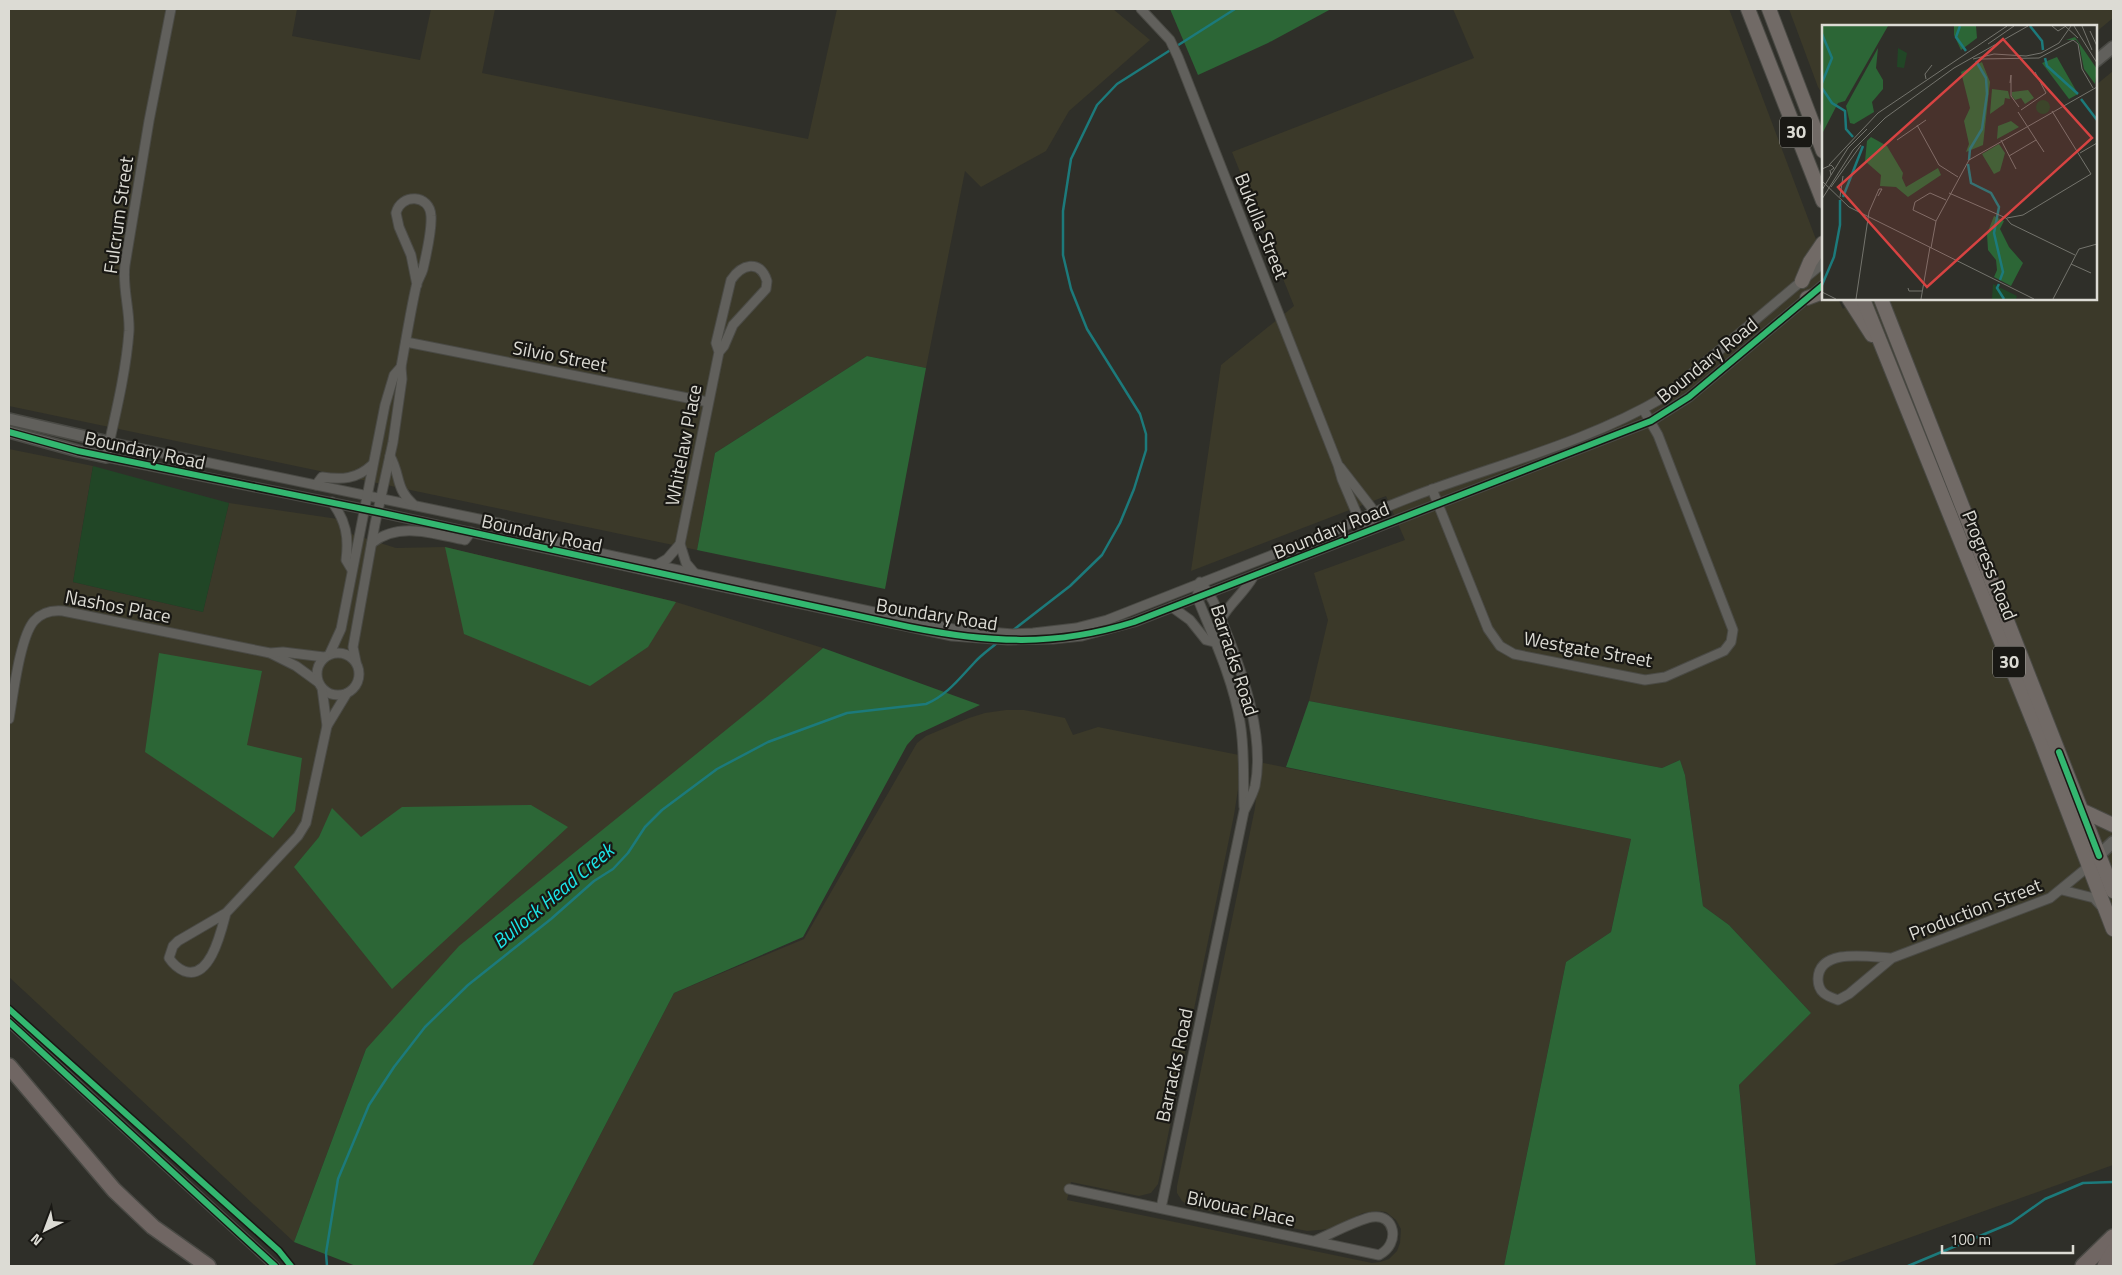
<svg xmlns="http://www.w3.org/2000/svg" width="2122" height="1275" font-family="'Titillium Web',sans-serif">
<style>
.built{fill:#3b3929}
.green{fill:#214626}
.forest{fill:#2c6636}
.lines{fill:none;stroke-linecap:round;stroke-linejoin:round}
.stream{stroke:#1c7a7b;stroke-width:2.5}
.street-casing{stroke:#4a4a45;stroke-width:11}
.secondary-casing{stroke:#4a4a45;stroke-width:14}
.primary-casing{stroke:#4a4a45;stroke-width:16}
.highway-casing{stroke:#4a4a45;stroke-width:18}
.street{stroke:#61605c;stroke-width:9}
.secondary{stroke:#61605c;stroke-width:11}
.primary{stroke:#716a66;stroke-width:14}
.highway{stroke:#706663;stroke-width:15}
.cycleway-casing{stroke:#191814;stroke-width:9}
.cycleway{stroke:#33b770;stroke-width:6}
.labels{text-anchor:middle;stroke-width:4.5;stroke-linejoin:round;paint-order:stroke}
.shield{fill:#191814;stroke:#a2a09a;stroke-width:1}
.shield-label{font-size:18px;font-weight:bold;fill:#dcdbd4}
.street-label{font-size:19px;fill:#dcdbd4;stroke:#191814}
.water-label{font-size:20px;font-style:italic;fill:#1ce5e8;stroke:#191814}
.inset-river{fill:none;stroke:#1c7a7b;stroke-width:2.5}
.inset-road{fill:none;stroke:#74746d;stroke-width:1}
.view{fill:#d74342;fill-opacity:0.15;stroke:#d74342;stroke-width:2.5}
.inset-edge{fill:none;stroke:#dcdbd4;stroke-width:2.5}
</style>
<rect width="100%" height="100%" fill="#2f2f29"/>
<g class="built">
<polygon points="9,9 297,9 292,36 420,60 431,9 495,9 482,73 808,139 837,9 1113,9 1150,40 1069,111 1046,151 981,187 965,171 926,368 867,356 715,453 697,550 9,406"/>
<polygon points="1453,9 1729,9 1823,258 1823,299 1838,299 1843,309 1854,299 2096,299 2096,85 2113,71 2113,1165 1830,1266 1756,1266 1739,1085 1811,1013 1729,925 1703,906 1685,775 1680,760 1662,768 1309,701 1328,620 1314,573 1405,540 1386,496 1191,571 1221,365 1294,306 1232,152 1474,58"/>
<polygon points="1789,9 2113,9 2113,18 2096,32 2096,26 1823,26 1823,95 1818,87"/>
<polygon points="9,449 93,466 73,582 203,612 229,503 338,519 342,531 396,548 445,547 676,602 823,648 366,1049 294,1242 9,977"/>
<polygon points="1006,710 1024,710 1065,718 1073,735 1098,727 1239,755 1239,783 1234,815 1158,1184 1151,1193 1139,1196 1071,1182 1067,1200 1146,1216 1372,1263 1380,1262 1389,1259 1397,1251 1400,1243 1401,1229 1396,1220 1386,1212 1378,1211 1363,1213 1330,1229 1307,1231 1191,1207 1182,1201 1177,1193 1177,1186 1255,808 1259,762 1631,839 1611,932 1566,962 1504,1266 532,1266 674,993 804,939 917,743 926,736 969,718 985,713"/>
</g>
<polygon class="green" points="93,466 229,503 203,612 73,582"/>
<g class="forest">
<polygon points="1170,9 1331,9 1268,43 1198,75"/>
<polygon points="867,356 926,368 885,589 697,550 715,453"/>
<polygon points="445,547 676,602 648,647 590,686 464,634"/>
<polygon points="823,648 980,705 916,735 907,745 803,937 674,993 532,1266 356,1266 294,1242 366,1049 459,946 763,700"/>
<polygon points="159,653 262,671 247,745 302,758 295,811 273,838 145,752"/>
<polygon points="1309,701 1662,768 1680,760 1685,775 1703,906 1729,925 1811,1013 1739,1085 1756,1266 1504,1266 1566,962 1611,932 1631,839 1286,767"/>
<polygon points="531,805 568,827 392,989 294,867 319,837 332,808 361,837 402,807"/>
</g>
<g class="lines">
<g class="stream">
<polyline points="1012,631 1070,586 1102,555 1120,523 1134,489 1146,450 1146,434 1140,414 1087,329 1071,289 1063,255 1063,211 1071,159 1097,105 1117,84 1235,9"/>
<path d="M327 1266 326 1253 338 1179 369 1105 394 1067 425 1027 468 985 551 919 594 881 613 869 628 853 645 827 662 810 717 769 768 742 847 713 926 704C946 696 959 679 974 663 981 655 990 649 998 642"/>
<polyline points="1908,1266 2011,1223 2045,1199 2083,1183 2113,1182"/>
</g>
<defs>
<g id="street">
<path d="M171 9 149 121 125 265C122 288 130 309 129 331 126 373 115 416 106 457L378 512 675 577 952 636 1008 640 1053 639 1082 636 1134 622 1651 421 1689 397 1823 285"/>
<polyline points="1141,9 1170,40 1178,57 1338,465 1342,479 1359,519 1372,528"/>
<polyline points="406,342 708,402"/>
<path d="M109 442 503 524 576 548 953 629 1013 634 1033 633 1076 628 1107 620 1341 528C1444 475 1564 456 1664 397L1823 263"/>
<path d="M390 456C401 476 395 488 413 504"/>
<polyline points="1340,467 1371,507 1373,513 1372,528"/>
<path d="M316 485 322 477C342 480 357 479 372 465"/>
<polyline points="1432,489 1488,629 1500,646 1514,654 1645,680 1665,677 1724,651 1731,642 1733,630 1658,435 1643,409"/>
<path d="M332 502C346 521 349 537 346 560L352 570"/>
<path d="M372 543C399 521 434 534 465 540L471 532"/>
<polyline points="655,566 667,559 680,544"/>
<path d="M696 575 686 563 680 544 719 352 716 343 731 280C741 265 760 258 767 281L766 289 733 325 724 346 719 352"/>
<path d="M1198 592 1197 597C1213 637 1233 679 1240 722 1245 750 1243 778 1244 807"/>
<polyline points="1172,607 1190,620 1206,640 1214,642"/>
<path d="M1221 619C1230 603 1244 593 1253 577"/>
<circle cx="338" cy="674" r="21"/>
<polyline points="330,653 341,629 385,405 394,375 401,367"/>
<polyline points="272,654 296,666 318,682"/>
<path d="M356 662 353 647 375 524 393 442 402 379 401 367C406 340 410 314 416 287 417 281 421 276 423 269 426 256 432 230 431 216 430 194 401 193 396 213L399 227 411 255 417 285"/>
<path d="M9 719C13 696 20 637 34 621 42 612 52 610 63 611L270 653 283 652 324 657"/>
<polyline points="327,726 347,693"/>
<polyline points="2062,890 2094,898 2102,907"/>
<path d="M226 913C221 932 210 981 184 971 177 968 173 964 169 958L173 946 178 941 226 913 298 836 306 823 327 726 322 688"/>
<path d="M1892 958C1870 957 1819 947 1818 979 1818 993 1827 996 1838 1000L1849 994 1892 958 2050 898 2089 866"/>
<polyline points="9,1022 275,1266"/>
<path d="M1069 1189 1379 1255C1401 1244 1395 1213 1372 1217 1358 1219 1329 1235 1314 1241"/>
<path d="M1161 1208 1244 811C1248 803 1253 794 1255 786 1265 737 1243 674 1225 629 1218 612 1213 596 1200 582"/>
</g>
<g id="secondary">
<polyline points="2096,61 2113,47"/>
<polyline points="9,419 109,442"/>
<polyline points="9,432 78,451 106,457"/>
<polyline points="2093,861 2113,842"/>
</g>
<g id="primary">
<polyline points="1748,9 1823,201"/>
<polyline points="1769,9 1823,151"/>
<polyline points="1802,281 1810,262 1823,243"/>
<polyline points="1807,298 1823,292"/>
<polyline points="1849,299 1872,335"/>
<polyline points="1863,299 2041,741 2113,929"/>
<polyline points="1881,299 2113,891"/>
<polyline points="2081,810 2113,825"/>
</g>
<g id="highway">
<polyline points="9,1066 114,1190 153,1227 208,1266"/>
<polyline points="2083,1266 2113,1237"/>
<polyline points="2105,1266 2113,1252"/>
</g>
</defs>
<use href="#street" class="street-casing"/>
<use href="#secondary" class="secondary-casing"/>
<use href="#primary" class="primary-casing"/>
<use href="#highway" class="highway-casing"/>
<use href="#street" class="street"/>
<use href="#secondary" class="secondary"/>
<use href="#primary" class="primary"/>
<use href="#highway" class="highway"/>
<defs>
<g id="cycleway">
<path d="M9 432 78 451 378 512 909 627C989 643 1055 647 1134 622L1651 421 1689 397 1823 285"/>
<polyline points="2059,752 2099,856"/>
<polyline points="9,1009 279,1251 291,1266"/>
<polyline points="9,1022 275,1266"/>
</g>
</defs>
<use href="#cycleway" class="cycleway-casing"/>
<use href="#cycleway" class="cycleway"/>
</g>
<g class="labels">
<g class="shield">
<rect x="1780" y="116.5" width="32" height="31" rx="4"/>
<rect x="1993" y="646.5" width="32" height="31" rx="4"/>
</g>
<g class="shield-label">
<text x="1796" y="138">30</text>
<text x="2009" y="668">30</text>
</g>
<g class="street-label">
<text transform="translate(118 215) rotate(-82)" y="7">Fulcrum Street</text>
<text transform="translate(1262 226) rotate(68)" y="7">Bukulla Street</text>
<text transform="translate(560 356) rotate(11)" y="7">Silvio Street</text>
<text transform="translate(1707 360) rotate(-39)" y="7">Boundary Road</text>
<text transform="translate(683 445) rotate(-79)" y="7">Whitelaw Place</text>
<text transform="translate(145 450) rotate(12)" y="7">Boundary Road</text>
<text transform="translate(1331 530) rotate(-22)" y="7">Boundary Road</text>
<text transform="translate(542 533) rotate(12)" y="7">Boundary Road</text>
<text transform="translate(1990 565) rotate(68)" y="7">Progress Road</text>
<text transform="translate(118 606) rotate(11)" y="7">Nashos Place</text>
<text transform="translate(937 614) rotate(9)" y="7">Boundary Road</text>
<text transform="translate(1588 649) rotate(10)" y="7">Westgate Street</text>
<text transform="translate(1235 660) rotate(72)" y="7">Barracks Road</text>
<text transform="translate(1975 909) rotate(-21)" y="7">Production Street</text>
<text transform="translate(1174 1065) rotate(-78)" y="7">Barracks Road</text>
<text transform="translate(1241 1208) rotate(12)" y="7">Bivouac Place</text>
</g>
<g class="water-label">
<text transform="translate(553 896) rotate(-40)" y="7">Bullock Head Creek</text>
</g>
</g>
<g transform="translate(1822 25)">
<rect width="275" height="275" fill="#2f2f29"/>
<path d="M76 23 85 28 82 43 75 42ZM214 82a7 7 0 1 1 14 0a7 7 0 1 1-14 0ZM171 259 195 271 194 274H170Z" fill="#214626"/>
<path d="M0 1H66L23 76 16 78 0 109ZM132 1H154L155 13 139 25 132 10ZM253 12 275 44 273 59 262 44 257 19 254 15H244ZM56 23 54 43 61 55V64L50 77 52 87 32 99 28 98 24 81ZM235 32 256 69 247 74 220 38ZM160 37 168 57 161 120 144 127 147 119 142 96 148 83 139 47ZM170 64 186 66 188 74 183 73 182 79 168 89ZM206 65 212 73 203 79 199 73 193 75 190 71V67ZM189 96 197 102 175 114 176 101ZM49 112 65 121 81 148 80 153 84 162 116 143 119 150 86 172 74 162 58 161 59 150 43 136 45 116ZM177 119 183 128 178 146 172 149 160 129ZM172 191 182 196 178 204 187 222 201 238 189 261 172 252 175 245 174 235 166 225 165 209Z" fill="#2c6636"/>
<path class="inset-river" d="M138 1 134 12 144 26M208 1 220 16 221 25M0 9 10 33 0 58M223 33 225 41 256 69M0 63 10 78 23 86 24 104 31 112M259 74 275 95M147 135 148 124 160 104 165 69 164 53 154 36M146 139 149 158 169 168 177 182 172 208 181 247 178 255M21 172 41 121M177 259 175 263 182 274M0 260 12 232 18 200V175"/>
<path class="inset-road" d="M230 1 236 6 244 1M243 1 256 13M252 1 275 38M260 1 270 25M268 6 275 21M166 19 192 1M151 34 172 29 204 31 219 28 237 18 249 1M159 34 217 33 251 15 256 19 260 44 271 63M104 54 103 49 110 40M188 58 189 50V71L197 82M199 85 224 68 213 47M196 87 222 127M95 100 117 140 136 152M75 115 104 95M179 115 194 144M258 128 275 118M187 131 214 115M7 140 56 88 185 1M0 144 9 140 12 143 9 145M9 150 26 123 45 104M0 156 27 182 212 274M9 162 39 120M0 165 9 150 8 145M127 168 184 193 189 199 253 230M18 172 21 151M0 174 31 125 63 93 132 43 206 1M185 193 201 190 269 149 230 86M114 196 91 185 93 177 108 168 124 175M109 223 114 196 147 135 275 62M249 239 269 248M86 263 87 266H100M0 267 14 274M34 274 47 187 57 164H60L56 171M99 274 108 222M231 274 257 224 275 219"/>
<path class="view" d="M181 14 270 113 105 262 16 162Z"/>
<rect width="275" height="275" class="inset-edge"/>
</g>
<rect width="2122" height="1275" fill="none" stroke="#dcdbd4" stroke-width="20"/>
<g transform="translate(45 1230) rotate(222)" stroke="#191814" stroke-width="4" paint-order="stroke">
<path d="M0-4L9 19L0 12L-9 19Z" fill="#dcdbd4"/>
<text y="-8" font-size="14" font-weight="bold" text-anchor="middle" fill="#dcdbd4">N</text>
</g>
<path d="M1942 1245v8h131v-8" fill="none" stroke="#dcdbd4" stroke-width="2.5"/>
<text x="1950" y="1245" font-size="15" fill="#dcdbd4" stroke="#191814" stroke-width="4" paint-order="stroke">100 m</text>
</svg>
